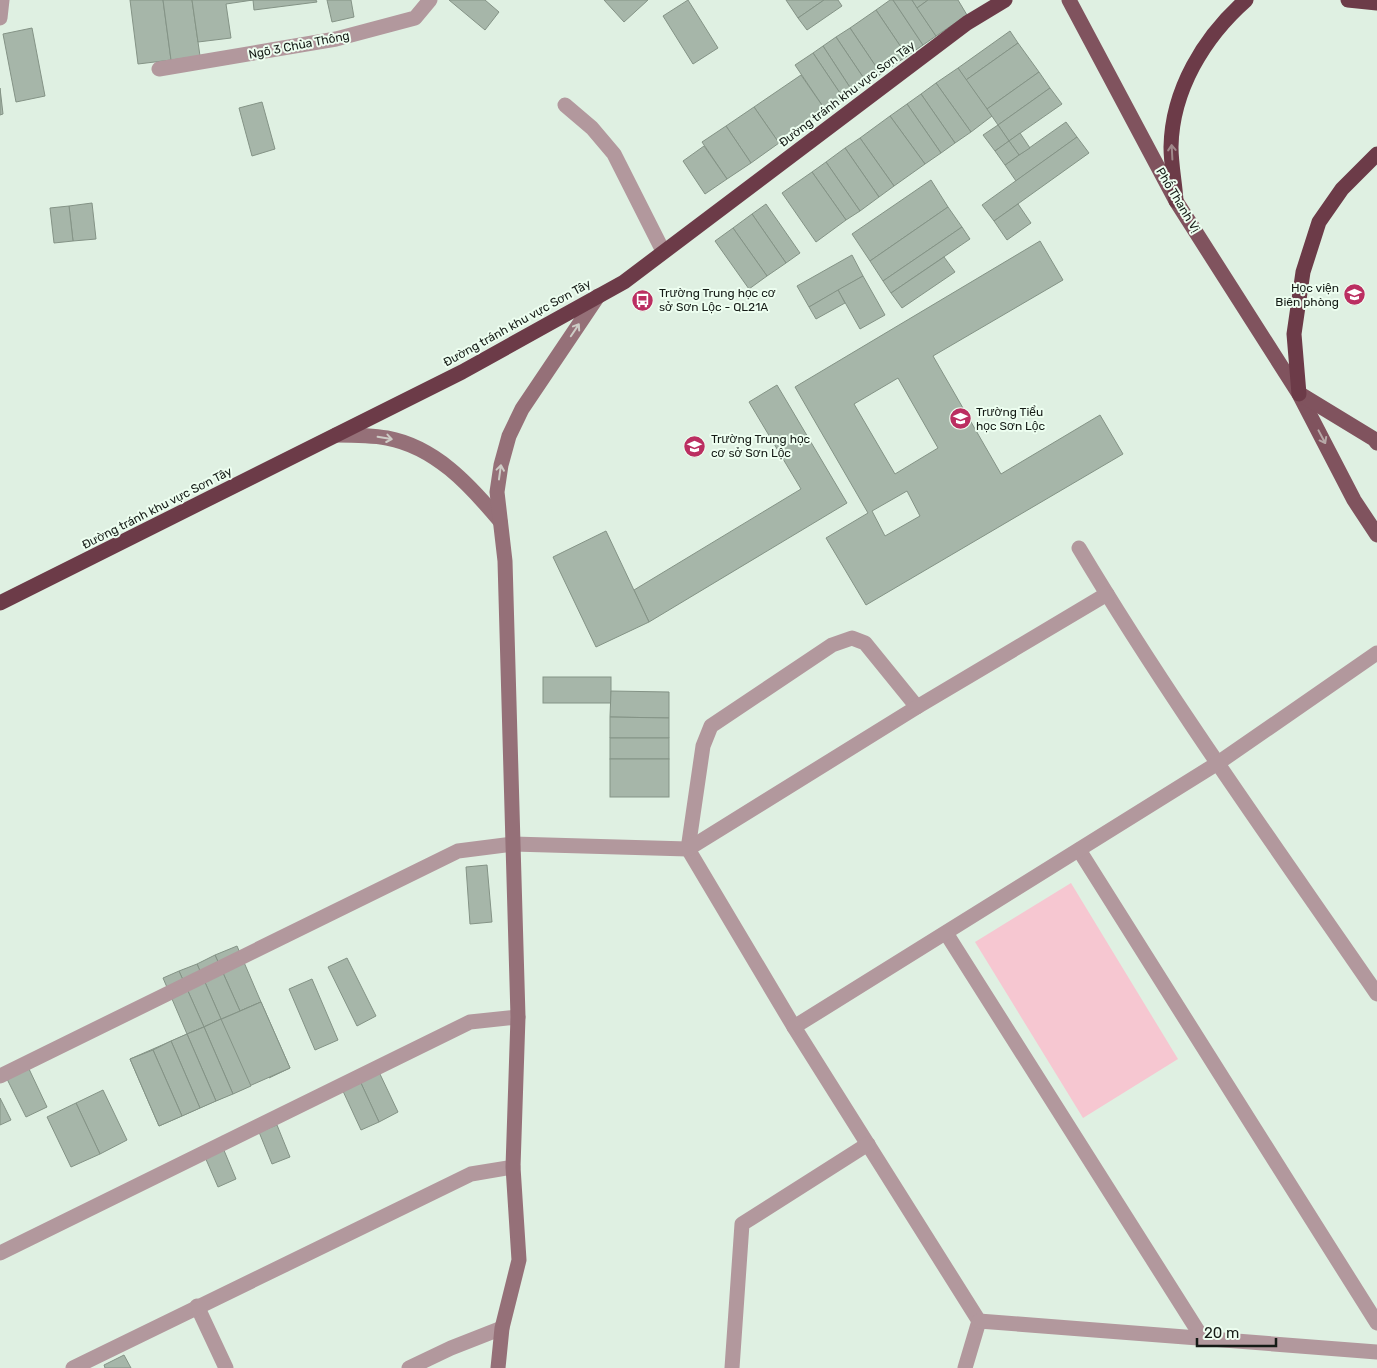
<svg xmlns="http://www.w3.org/2000/svg" width="1377" height="1368" font-family="Rubik,sans-serif">
<style>
.green{fill:#f6c7d1}
.building{fill:#a6b6a9;stroke:#849386;fill-rule:evenodd}
.lines{fill:none;stroke-linecap:round;stroke-linejoin:round}
.street{stroke:#b2989d;stroke-width:15}
.secondary{stroke:#957078;stroke-width:15}
.primary{stroke:#80535e;stroke-width:15}
.highway{stroke:#6c3b48;stroke-width:15}
.oneway{stroke:#a0898b}
.oneway2{stroke:#ceccc6}
.oneway3{stroke:#b6a8a7}
.labels{text-anchor:middle;stroke-width:4;stroke-linejoin:round;paint-order:stroke}
.street-label{font-size:12px;fill:#151b16;stroke:#edfef0}
.poi-label{font-size:12px;fill:#151b16;stroke:#edfef0;text-anchor:start}
</style>
<rect width="100%" height="100%" fill="#dff0e2"/>
<polygon class="green" points="1071,883 1178,1059 1083,1118 975,942"/>
<g class="building">
<polygon points="130,0 163,0 171,60 138,64"/>
<polygon points="163,0 192,0 200,56 171,60"/>
<polygon points="192,0 253,0 226,4 231,38 198,42"/>
<polygon points="253,0 316,0 317,2 254,10"/>
<polygon points="327,0 351,0 354,17 332,22"/>
<polygon points="449,0 485,0 499,12 485,30"/>
<polygon points="604,0 648,0 624,22"/>
<polygon points="688,0 718,48 693,64 663,16"/>
<polygon points="786,0 824,0 798,18"/>
<polygon points="824,0 838,0 842,6 807,30 798,18"/>
<polygon points="890,0 893,0 923,45 907,56 876,10"/>
<polygon points="893,0 912,0 936,36 923,45"/>
<polygon points="912,0 928,0 917,8"/>
<polygon points="928,0 958,0 967,15 936,36 917,8"/>
<polygon points="876,10 907,56 881,74 850,28"/>
<polygon points="32,28 45,96 16,102 3,34"/>
<polygon points="850,28 881,74 867,83 836,37"/>
<polygon points="1010,31 1018,43 966,80 958,68"/>
<polygon points="836,37 867,83 853,92 823,46"/>
<polygon points="1018,43 1039,72 987,109 966,80"/>
<polygon points="823,46 853,92 844,99 813,53"/>
<polygon points="813,53 844,99 826,111 795,65"/>
<polygon points="958,68 992,116 971,132 936,83"/>
<polygon points="1039,72 1050,88 998,125 987,109"/>
<polygon points="801,75 826,111 779,143 754,107"/>
<polygon points="936,83 971,132 955,143 921,94"/>
<polygon points="0,88 3,114 0,115"/>
<polygon points="1050,88 1062,104 1009,141 998,125"/>
<polygon points="921,94 955,143 941,153 907,104"/>
<polygon points="262,102 275,149 252,156 239,108"/>
<polygon points="907,104 941,153 925,164 890,116"/>
<polygon points="754,107 779,143 751,163 726,126"/>
<polygon points="890,116 925,164 894,186 860,138"/>
<polygon points="1066,122 1077,137 1016,181 1005,165"/>
<polygon points="998,125 1009,141 995,151 983,135"/>
<polygon points="726,126 751,163 727,179 702,142"/>
<polygon points="1020,133 1030,148 1019,155 1009,141"/>
<polygon points="1077,137 1089,153 994,221 982,205"/>
<polygon points="860,138 894,186 879,197 845,148"/>
<polygon points="1009,141 1019,155 1005,165 995,151"/>
<polygon points="704,146 727,179 705,194 683,161"/>
<polygon points="845,148 879,197 860,211 826,162"/>
<polygon points="826,162 860,211 846,220 812,172"/>
<polygon points="812,172 846,220 816,242 782,193"/>
<polygon points="931,180 948,207 870,261 852,234"/>
<polygon points="92,203 96,239 73,241 69,206"/>
<polygon points="766,204 800,253 786,263 752,214"/>
<polygon points="1018,204 1031,223 1007,240 994,221"/>
<polygon points="69,206 73,241 54,243 50,208"/>
<polygon points="948,207 962,227 883,281 870,261"/>
<polygon points="752,214 786,263 767,276 733,228"/>
<polygon points="962,227 970,239 891,293 883,281"/>
<polygon points="733,228 767,276 749,289 715,241"/>
<path d="M1040 241 1063 280 933 356 1001 474 1100 415 1123 454 866 605 826 538 868 513 795 387ZM898 378 938 448 895 474 854 404ZM907 491 920 516 885 536 872 511Z"/>
<polygon points="852,255 863,276 809,307 797,286"/>
<polygon points="944,257 955,272 902,308 891,293"/>
<polygon points="863,276 885,315 860,329 838,290"/>
<polygon points="838,290 845,303 816,319 809,307"/>
<polygon points="777,385 847,503 649,622 634,590 801,489 749,402"/>
<polygon points="606,531 649,622 596,647 553,557"/>
<rect x="543" y="677" width="68" height="26"/>
<polygon points="611,691 669,692 669,718 610,717"/>
<polygon points="610,717 669,718 669,738 610,738"/>
<rect x="610" y="738" width="59" height="21"/>
<rect x="610" y="759" width="59" height="38"/>
<polygon points="487,865 492,922 470,924 466,867"/>
<polygon points="237,946 261,1002 240,1011 215,955"/>
<polygon points="215,955 240,1011 221,1019 197,964"/>
<polygon points="347,958 376,1016 357,1026 328,967"/>
<polygon points="197,964 221,1019 204,1027 179,971"/>
<polygon points="179,971 204,1027 187,1034 163,978"/>
<polygon points="312,979 338,1040 315,1050 289,989"/>
<polygon points="261,1002 290,1068 269,1078 240,1011"/>
<polygon points="261,1002 290,1068 159,1126 130,1059"/>
<polygon points="221,1019 251,1086 233,1094 204,1027"/>
<polygon points="204,1027 233,1094 216,1101 187,1034"/>
<polygon points="187,1034 216,1101 200,1108 171,1041"/>
<polygon points="171,1041 200,1108 182,1116 153,1050"/>
<polygon points="153,1050 182,1116 159,1126 130,1059"/>
<polygon points="29,1069 47,1107 26,1117 7,1079"/>
<polygon points="379,1072 398,1112 379,1122 360,1081"/>
<polygon points="360,1081 379,1122 361,1130 342,1089"/>
<polygon points="103,1090 127,1140 100,1154 76,1103"/>
<polygon points="0,1098 11,1120 0,1125"/>
<polygon points="76,1103 100,1154 71,1167 47,1117"/>
<polygon points="277,1125 290,1157 272,1164 259,1132"/>
<polygon points="223,1148 236,1179 218,1187 205,1157"/>
<polygon points="124,1355 131,1368 105,1368 104,1365"/>
</g>
<g class="lines">
<g class="street">
<polyline points="0,18 2,0"/>
<polyline points="159,69 336,39 415,18 430,0"/>
<polyline points="565,105 592,128 614,154 663,251"/>
<path d="M1079 548C1171 702 1276 847 1377 994"/>
<polyline points="917,707 865,643 852,638 832,645 711,726 703,746 688,849 794,1027 979,1321 965,1368"/>
<polyline points="1079,850 1377,1323"/>
<polyline points="946,933 1203,1339"/>
<polyline points="794,1027 1218,763 1377,653"/>
<polyline points="0,1076 458,851 513,844 688,849 917,707 1107,594"/>
<polyline points="0,1253 470,1022 518,1017"/>
<polyline points="197,1306 226,1368"/>
<polyline points="979,1321 1377,1352"/>
<polyline points="73,1368 471,1174 513,1167"/>
<polyline points="409,1368 451,1348 502,1328"/>
<polyline points="732,1368 742,1224 868,1144"/>
</g>
<g class="secondary">
<path d="M336 435C353 435 370 435 387 438 435 447 469 484 500 521"/>
<polyline points="498,1368 502,1328 519,1260 513,1167 518,1017 513,844 505,561 497,492 501,465 509,436 522,409 598,296"/>
</g>
<g class="primary">
<polyline points="1069,0 1176,201 1299,394 1354,500 1377,535"/>
<polyline points="1300,394 1374,439 1377,443"/>
</g>
<g class="highway">
<polyline points="1348,0 1377,3"/>
<path d="M1176 201C1175 183 1171 165 1171 147 1172 90 1204 37 1246 0"/>
<polyline points="1299,394 1294,334 1303,272 1319,222 1342,189 1377,154"/>
<polyline points="0,603 462,372 624,282 967,23 1005,0"/>
</g>
</g>
<defs><path id="oneway-shaft" d="M-6 0H5M1.5-3L5.5 0L1.5 3" fill="none" stroke-width="1.6" stroke-linecap="round" stroke-linejoin="round" transform="scale(1.25)"/></defs>
<use class="oneway" href="#oneway-shaft" transform="translate(1172 152) rotate(-93)"/>
<g class="oneway2">
<use href="#oneway-shaft" transform="translate(575 330) rotate(-56)"/>
<use href="#oneway-shaft" transform="translate(385 438) rotate(9)"/>
<use href="#oneway-shaft" transform="translate(500 472) rotate(-82)"/>
</g>
<use class="oneway3" href="#oneway-shaft" transform="translate(1322 437) rotate(62)"/>
<defs>
<symbol id="university-disc" viewBox="-11 -11 22 22"><circle r="9.5" fill="#bb2e61" stroke="#edfef0"/><path d="M0-5L7-2L0 1L-7-2ZM-4 1L0 2.5L4 1V4Q0 6-4 4Z" fill="#fff"/></symbol>
<symbol id="bus-disc" viewBox="-11 -11 22 22"><circle r="9.5" fill="#bb2e61" stroke="#edfef0"/><path d="M-5-6H5V4H4V6H2V4H-2V6H-4V4H-5ZM-3.5-4V0h7V-4ZM-3.5 1.2v1.5H-2V1.2ZM2 1.2v1.5H3.5V1.2Z" fill="#fff"/></symbol>
<symbol id="school-disc" viewBox="-11 -11 22 22"><circle r="9.5" fill="#bb2e61" stroke="#edfef0"/><path d="M0-5L7-2L0 1L-7-2ZM-4 1L0 2.5L4 1V4Q0 6-4 4Z" fill="#fff"/></symbol>
</defs>
<g fill-rule="evenodd">
<use href="#university-disc" x="1342" y="282" width="25" height="25"/>
<use href="#bus-disc" x="630" y="288" width="25" height="25"/>
<use href="#school-disc" x="948" y="406" width="25" height="25"/>
<use href="#school-disc" x="682" y="434" width="25" height="25"/>
</g>
<g class="labels">
<g class="street-label">
<text transform="translate(299 45) rotate(-11)" y="4">Ngõ 3 Chùa Thông</text>
<text transform="translate(847 94) rotate(-37)" y="4">Đường tránh khu vực Sơn Tây</text>
<text transform="translate(1178 200) rotate(59)" y="4">Phố Thanh Vị</text>
<text transform="translate(517 323) rotate(-29)" y="4">Đường tránh khu vực Sơn Tây</text>
<text transform="translate(157 508) rotate(-27)" y="4">Đường tránh khu vực Sơn Tây</text>
</g>
<g class="poi-label">
<text x="1339" y="292" text-anchor="end">Học viện<tspan x="1339" dy="14">Biên phòng</tspan></text>
<text x="659" y="297">Trường Trung học cơ<tspan x="659" dy="14">sở Sơn Lộc - QL21A</tspan></text>
<text x="976" y="416">Trường Tiểu<tspan x="976" dy="14">học Sơn Lộc</tspan></text>
<text x="711" y="443">Trường Trung học<tspan x="711" dy="14">cơ sở Sơn Lộc</tspan></text>
</g>
</g>
<path d="M1197 1338v8h79v-8" fill="none" stroke="#151b16" stroke-width="2.5"/>
<text x="1204" y="1338" font-size="15" fill="#151b16" stroke="#edfef0" stroke-width="4" paint-order="stroke">20 m</text>
</svg>
